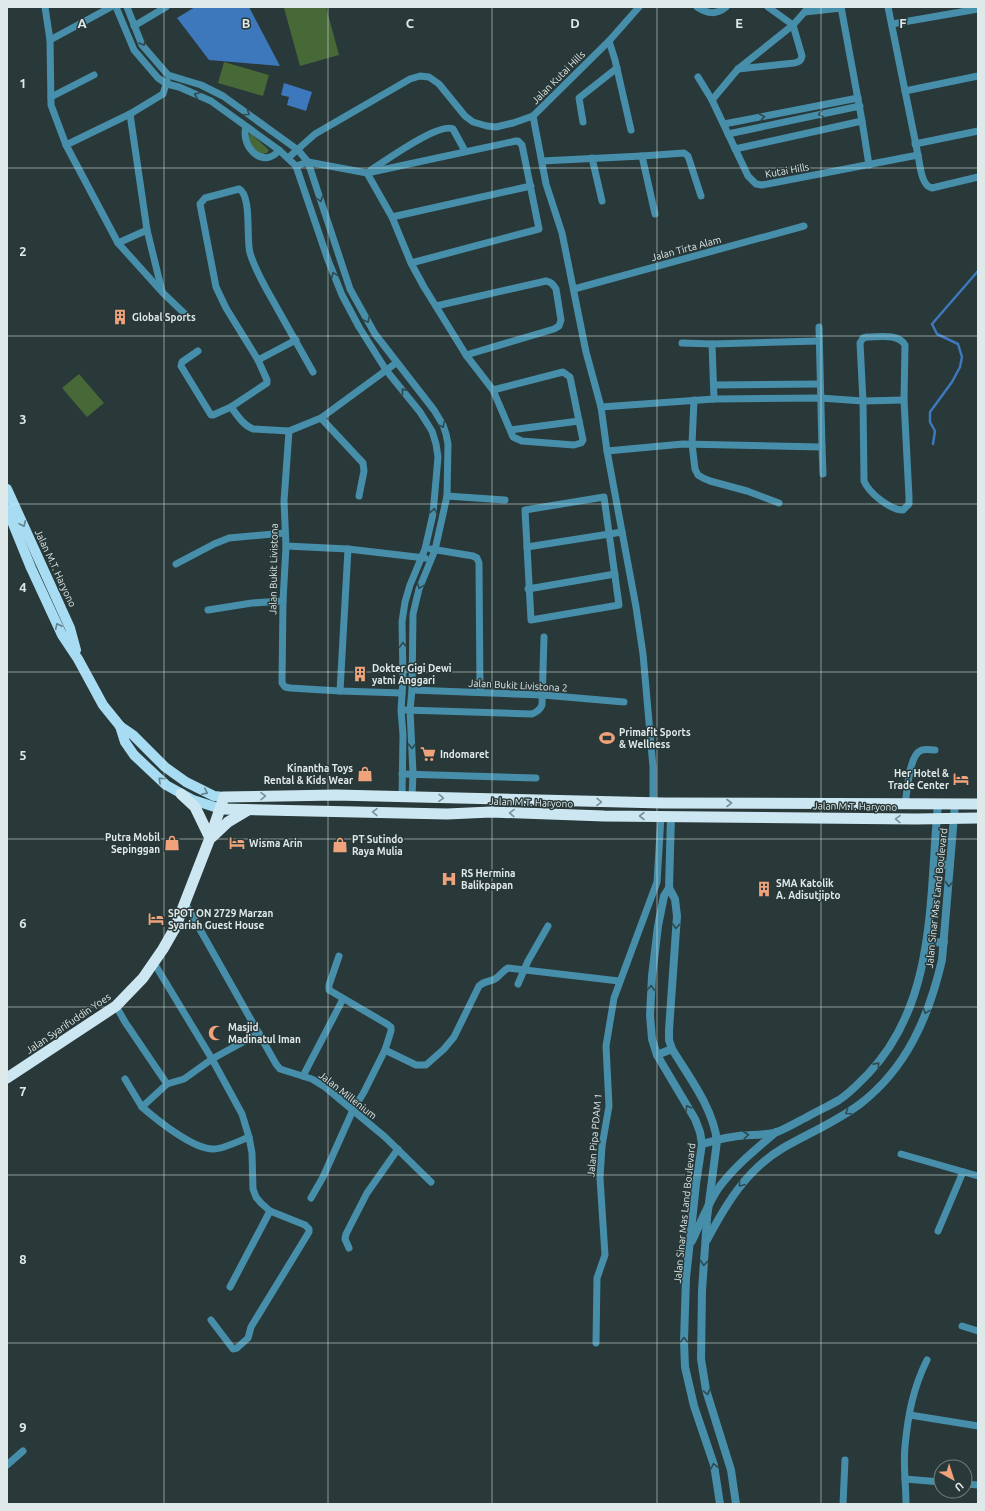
<svg xmlns="http://www.w3.org/2000/svg" width="985" height="1511" font-family="Ubuntu,sans-serif">
<style>
.green{fill:#476837}
.water{fill:#3d78bc}
.lines{fill:none;stroke-linecap:round;stroke-linejoin:round}
.stream{stroke:#3d78bc;stroke-width:2.5}
.minor{stroke:#468ea9;stroke-width:7}
.tertiary{stroke:#468ea9;stroke-width:8}
.primary{stroke:#a7dcf2;stroke-width:10}
.trunk{stroke:#cce7f2;stroke-width:11}
.oneway{stroke:#2f494f}
.oneway2{stroke:#62828c}
.oneway3{stroke:#7a9095}
.grid{fill:none;stroke:#e0e9e9;stroke-width:1;stroke-opacity:0.55}
.labels{text-anchor:middle;stroke-width:3;stroke-linejoin:round;paint-order:stroke}
.street-label{font-size:10px;fill:#e0e9e9;stroke:#293838}
.poi-label{font-size:10px;font-weight:bold;fill:#e0e9e9;stroke:#293838;text-anchor:start}
.grid-label{font-size:13px;text-anchor:middle;font-weight:bold;fill:#e0e9e9;stroke:#293838;stroke-width:3;stroke-linejoin:round;paint-order:stroke}
</style>
<rect width="100%" height="100%" fill="#293838"/>
<g class="green">
<polygon points="287,7 326,7 339,55 300,66 284,8"/>
<polygon points="224,62 269,75 263,96 218,83"/>
<polygon points="250,133 269,150 267,153 262,154 253,151 248,138"/>
<polygon points="79,374 104,403 87,417 62,388"/>
</g>
<g class="water">
<polygon points="195,7 249,7 280,66 209,60 177,18"/>
<polygon points="284,83 312,92 306,111 287,105 289,97 281,95"/>
</g>
<g class="lines">
<polyline class="stream" points="933,444 935,431 930,422 930,412 952,382 960,367 962,357 958,344 937,334 932,324 978,271"/>
<g class="minor">
<polyline points="45,7 50,40 51,105 66,145 118,243 163,293 185,314"/>
<polyline points="116,7 134,50 158,78 167,84 179,87 211,101 279,150 296,166 328,260 342,295 359,327 386,370 420,412 432,431 436,444 438,457 433,514 425,549 410,585 405,602 402,622 403,679 401,710 403,735 402,796"/>
<polyline points="127,7 142,45 168,75 201,85 223,96 298,150 308,162 350,289 375,334 434,410 443,425 446,434 448,444 447,496 435,550 419,589 413,614 412,690 410,710 413,773 412,797"/>
<path d="M697 7C708 14 716 15 726 7"/>
<polyline points="841,7 862,121 869,165"/>
<polyline points="888,7 918,155"/>
<polyline points="805,12 841,8"/>
<polyline points="892,24 978,9"/>
<polyline points="134,26 166,7"/>
<polyline points="50,40 111,7"/>
<polyline points="609,41 615,60 631,130"/>
<path d="M738 69 794 63C799 62 801 61 802 56L793 25 768 7"/>
<path d="M698 77 712 100 748 176 756 184 762 185 918 155C920 164 921 186 932 188L978 177"/>
<polyline points="905,91 978,76"/>
<polyline points="51,97 94,75"/>
<polyline points="712,100 738,69 793,25 809,7"/>
<polyline points="130,114 147,230 162,291"/>
<polyline points="533,116 546,184 562,233 586,352 601,407 607,451 636,607 643,654 653,767 653,803"/>
<polyline points="583,122 579,98 617,68"/>
<polyline points="724,124 858,98"/>
<path d="M246 127C240 147 264 170 279 150"/>
<polyline points="728,134 860,106"/>
<polyline points="915,144 978,131"/>
<polyline points="66,145 130,114 163,94 167,81"/>
<polyline points="735,149 862,121"/>
<polyline points="642,156 655,214"/>
<polyline points="288,158 315,134 410,79 420,76 429,77 439,84 465,116 473,122 487,126 496,127 513,123 533,116 609,41 639,7"/>
<polyline points="592,158 602,201"/>
<polyline points="542,161 642,156 684,153 688,156 701,196"/>
<polyline points="296,166 308,162 367,173 392,217 411,263 424,287 466,355 493,390 513,437 522,441 574,445 581,443 583,440 579,421 510,430"/>
<path d="M371 170C385 161 439 122 453 129L465 151"/>
<polyline points="367,173 516,141 518,141 522,145 539,229 411,263"/>
<polyline points="392,217 531,186"/>
<polyline points="118,243 147,230"/>
<polyline points="574,289 804,226"/>
<path d="M436 306 546 281C551 282 553 284 556 289L561 320 559 326 554 329 466 355"/>
<path d="M867 337C879 337 898 333 905 345L904 400 909 497V504L903 510C890 510 869 493 864 481L863 401 860 343 863 338Z"/>
<polyline points="682,343 712,344"/>
<path d="M198 351 182 362 181 366 211 415H213L231 407 267 383V380L258 360 226 308 216 287 200 204 205 198 239 189C252 195 246 240 250 253 256 273 267 290 277 308 289 329 301 351 313 372"/>
<polyline points="258,360 296,340"/>
<polyline points="714,385 819,384"/>
<polyline points="493,390 563,372 570,377 579,421"/>
<polyline points="714,399 712,344 819,341"/>
<polyline points="694,400 692,444 695,469 698,475 703,478 710,481 747,491 779,503"/>
<path d="M231 407C237 415 243 425 253 429L289 431 321 418 396 363"/>
<polyline points="601,407 714,399 820,398 863,401 904,400"/>
<polyline points="321,418 363,463 364,471 359,496"/>
<polyline points="289,431 284,501 286,546 283,601 282,683 285,687 290,688 340,691 402,693"/>
<polyline points="822,447 823,474"/>
<polyline points="607,451 683,444 822,447 819,327"/>
<polyline points="447,496 505,500"/>
<polygon points="604,497 619,605 531,620 525,510"/>
<polyline points="286,546 348,549 425,558"/>
<polyline points="527,547 622,532"/>
<polyline points="431,549 473,556 477,558 479,563 480,692"/>
<polyline points="176,564 214,544 229,538 285,533"/>
<polyline points="528,589 615,574"/>
<polyline points="208,610 252,603 283,601"/>
<polyline points="412,690 543,695 624,702"/>
<polyline points="340,691 348,549"/>
<path d="M406 710 532 714C537 712 540 710 542 705L544 637"/>
<polyline points="402,774 536,778"/>
<path d="M905 805C907 793 909 756 920 751 924 748 930 750 935 750"/>
<polyline points="185,903 276,1064 280,1069 312,1079 325,1087 385,1137 431,1182"/>
<polyline points="154,963 212,1059 259,1033"/>
<polyline points="518,984 528,961 548,926"/>
<path d="M116 1006 125 1022 167 1084 142 1107C157 1120 194 1150 214 1149 223 1149 239 1141 249 1137"/>
<path d="M385 1050 416 1065H426L444 1049 454 1037 479 986C484 981 489 982 495 979 500 976 502 971 508 968L619 981"/>
<polyline points="303,1076 343,999"/>
<polyline points="125,1079 142,1107"/>
<polyline points="167,1084 184,1079 212,1059 242,1114 249,1137 252,1153 253,1189 256,1197 261,1203 270,1211 230,1287"/>
<polyline points="901,1154 978,1176"/>
<polyline points="311,1198 323,1177 353,1110 364,1092 385,1050 391,1031 391,1027 387,1024 329,990 329,985 339,956"/>
<polyline points="938,1231 963,1172"/>
<polyline points="349,1248 345,1239 346,1234 367,1193 398,1149"/>
<polyline points="211,1320 233,1349 237,1348 248,1338 251,1327 309,1232 309,1229 305,1225 270,1211"/>
<polyline points="962,1326 978,1331"/>
<polyline points="596,1343 597,1278 605,1255 600,1178 602,1146 609,1106 606,1046 614,998 657,882 661,816"/>
<polyline points="910,1415 978,1426"/>
<polyline points="7,1465 23,1451"/>
<polyline points="905,1479 941,1482"/>
<polyline points="965,1484 978,1485"/>
<polyline points="843,1504 845,1460"/>
<path d="M906 1504C906 1485 903 1465 905 1446 908 1415 913 1388 927 1360"/>
</g>
<g class="tertiary">
<path d="M671 816 669 888 675 899 677 916 669 1030V1040L672 1049C689 1077 713 1108 717 1141L707 1218 702 1291 701 1359 706 1390 731 1470 736 1504"/>
<polyline points="935,864 950,865"/>
<polyline points="669,888 664,896 658,926 652,976 650,1015 652,1039 657,1055 695,1119 700,1132 702,1144 696,1184 686,1278 684,1341 685,1367 694,1406 714,1465 720,1504"/>
<polyline points="927,943 944,942"/>
<polyline points="657,1055 672,1049"/>
<path d="M702 1144C712 1142 722 1138 732 1137 745 1134 764 1136 777 1132 787 1128 797 1122 807 1117 817 1111 829 1106 839 1100 850 1093 859 1083 868 1074 937 1002 929 897 938 805"/>
<path d="M707 1240C726 1204 747 1169 783 1148 809 1133 836 1122 860 1104 907 1068 929 1016 942 960L955 804"/>
<path d="M692 1241C701 1222 708 1203 720 1186 736 1165 756 1149 776 1132"/>
</g>
<g class="primary">
<polyline points="7,489 70,628 76,650"/>
<polyline points="7,509 31,568 62,635 78,659 103,705 120,726 133,735 165,767 186,782 214,796 224,797"/>
<polyline points="120,726 125,742 134,755 166,785 193,800 221,809"/>
</g>
<g class="trunk">
<polyline points="181,794 195,807 210,838"/>
<polyline points="221,809 447,814 491,812 604,816 916,819 978,818"/>
<polyline points="212,837 228,822 248,810"/>
<polyline points="7,1078 116,1006 143,978 163,949 175,928 210,838 224,797 336,795 663,803 978,804"/>
</g>
</g>
<defs><path id="oneway-chevron" d="M-2-3.5L2.5 0L-2 3.5" fill="none" stroke-width="1.6" stroke-linecap="round" stroke-linejoin="round"/></defs>
<g class="oneway">
<use href="#oneway-chevron" transform="translate(143 43) rotate(60)"/>
<use href="#oneway-chevron" transform="translate(197 95) rotate(-157)"/>
<use href="#oneway-chevron" transform="translate(247 113) rotate(35)"/>
<use href="#oneway-chevron" transform="translate(821 114) rotate(168)"/>
<use href="#oneway-chevron" transform="translate(762 117) rotate(-11)"/>
<use href="#oneway-chevron" transform="translate(320 199) rotate(72)"/>
<use href="#oneway-chevron" transform="translate(334 275) rotate(-112)"/>
<use href="#oneway-chevron" transform="translate(367 320) rotate(62)"/>
<use href="#oneway-chevron" transform="translate(404 391) rotate(-129)"/>
<use href="#oneway-chevron" transform="translate(442 425) rotate(63)"/>
<use href="#oneway-chevron" transform="translate(434 511) rotate(-80)"/>
<use href="#oneway-chevron" transform="translate(420 586) rotate(111)"/>
<use href="#oneway-chevron" transform="translate(403 645) rotate(-92)"/>
<use href="#oneway-chevron" transform="translate(412 746) rotate(88)"/>
<use href="#oneway-chevron" transform="translate(949 884) rotate(95)"/>
<use href="#oneway-chevron" transform="translate(676 926) rotate(94)"/>
<use href="#oneway-chevron" transform="translate(651 988) rotate(-87)"/>
<use href="#oneway-chevron" transform="translate(926 1011) rotate(110)"/>
<use href="#oneway-chevron" transform="translate(877 1065) rotate(-48)"/>
<use href="#oneway-chevron" transform="translate(688 1108) rotate(-121)"/>
<use href="#oneway-chevron" transform="translate(848 1112) rotate(145)"/>
<use href="#oneway-chevron" transform="translate(746 1135) rotate(-6)"/>
<use href="#oneway-chevron" transform="translate(741 1184) rotate(130)"/>
<use href="#oneway-chevron" transform="translate(704 1263) rotate(95)"/>
<use href="#oneway-chevron" transform="translate(684 1340) rotate(-90)"/>
<use href="#oneway-chevron" transform="translate(707 1392) rotate(75)"/>
<use href="#oneway-chevron" transform="translate(714 1466) rotate(-103)"/>
</g>
<g class="oneway2">
<use href="#oneway-chevron" transform="translate(23 524) rotate(66)"/>
<use href="#oneway-chevron" transform="translate(58 626) rotate(-115)"/>
<use href="#oneway-chevron" transform="translate(161 780) rotate(-137)"/>
<use href="#oneway-chevron" transform="translate(205 792) rotate(26)"/>
</g>
<g class="oneway3">
<use href="#oneway-chevron" transform="translate(263 796) rotate(-1)"/>
<use href="#oneway-chevron" transform="translate(441 798) rotate(2)"/>
<use href="#oneway-chevron" transform="translate(599 802) rotate(1)"/>
<use href="#oneway-chevron" transform="translate(729 803)"/>
<use href="#oneway-chevron" transform="translate(375 812) rotate(-179)"/>
<use href="#oneway-chevron" transform="translate(512 813) rotate(-178)"/>
<use href="#oneway-chevron" transform="translate(642 816) rotate(-180)"/>
<use href="#oneway-chevron" transform="translate(898 819) rotate(-179)"/>
</g>
<path class="grid" d="M164 7V1504M328 7V1504M492 7V1504M657 7V1504M821 7V1504M7 168H978M7 336H978M7 504H978M7 672H978M7 839H978M7 1007H978M7 1175H978M7 1343H978"/>
<defs>
<symbol id="building-bare" viewBox="-9 -9 18 18"><path d="M-4-6H4V6H1V3H-1V6H-4ZM-2.5-4.3h1.7v1.8h-1.7ZM.8-4.3h1.7v1.8H.8ZM-2.5-1h1.7V.8h-1.7ZM.8-1h1.7V.8H.8Z" fill="#f0a27a" stroke="#293838" stroke-width="2.5" paint-order="stroke"/></symbol>
<symbol id="stadium-bare" viewBox="-9 -9 18 18"><path d="M0-5a6.5 5 0 1 0 0 10a6.5 5 0 1 0 0-10ZM-3.5-1.8h7v3.6h-7Z" fill="#f0a27a" stroke="#293838" stroke-width="2.5" paint-order="stroke"/></symbol>
<symbol id="supermarket-bare" viewBox="-9 -9 18 18"><path d="M-6-5.5h2.5l.6 2H6L4.5 2H-2.5L-4.4-4H-6ZM-1.5 3.2a1.3 1.3 0 1 0 .1 0ZM3 3.2a1.3 1.3 0 1 0 .1 0Z" fill="#f0a27a" stroke="#293838" stroke-width="2.5" paint-order="stroke"/></symbol>
<symbol id="shop-bare" viewBox="-9 -9 18 18"><path d="M-5-2.5h2.3a2.7 3.5 0 0 1 5.4 0H5L5.5 6h-11ZM-1.5-2.5h3a1.5 2.3 0 0 0-3 0Z" fill="#f0a27a" stroke="#293838" stroke-width="2.5" paint-order="stroke"/></symbol>
<symbol id="hotel-bare" viewBox="-9 -9 18 18"><path d="M-6-4.5h1.5V1H6V5H4.5V3h-9V5H-6ZM-4 0a1.8 1.8 0 1 1 3.6 0ZM.5 0V-2.5h3Q6-2.5 6 0Z" fill="#f0a27a" stroke="#293838" stroke-width="2.5" paint-order="stroke"/></symbol>
<symbol id="hospital-bare" viewBox="-9 -9 18 18"><path d="M-5-5h3v3.5h4V-5h3V5h-3V1.5h-4V5h-3Z" fill="#f0a27a" stroke="#293838" stroke-width="2.5" paint-order="stroke"/></symbol>
<symbol id="mosque-bare" viewBox="-9 -9 18 18"><path d="M3.5-4.9A6 6 0 1 0 3.5 4.9A5 5 0 1 1 3.5-4.9Z" fill="#f0a27a" stroke="#293838" stroke-width="2.5" paint-order="stroke"/></symbol>
</defs>
<g fill-rule="evenodd">
<use href="#building-bare" x="109" y="306" width="22" height="22"/>
<use href="#building-bare" x="349" y="663" width="22" height="22"/>
<use href="#stadium-bare" x="596" y="727" width="22" height="22"/>
<use href="#supermarket-bare" x="417" y="743" width="22" height="22"/>
<use href="#shop-bare" x="354" y="763" width="22" height="22"/>
<use href="#hotel-bare" x="950" y="768" width="22" height="22"/>
<use href="#shop-bare" x="161" y="832" width="22" height="22"/>
<use href="#hotel-bare" x="226" y="832" width="22" height="22"/>
<use href="#shop-bare" x="329" y="834" width="22" height="22"/>
<use href="#hospital-bare" x="438" y="868" width="22" height="22"/>
<use href="#building-bare" x="753" y="878" width="22" height="22"/>
<use href="#hotel-bare" x="145" y="908" width="22" height="22"/>
<use href="#mosque-bare" x="205" y="1022" width="22" height="22"/>
</g>
<g class="labels">
<g class="street-label">
<text transform="translate(558 77) rotate(-45)" y="4">Jalan Kutai Hills</text>
<text transform="translate(787 170) rotate(-10)" y="4">Kutai Hills</text>
<text transform="translate(686 248) rotate(-15)" y="4">Jalan Tirta Alam</text>
<text transform="translate(56 568) rotate(65)" y="4">Jalan M.T. Haryono</text>
<text transform="translate(273 569) rotate(-89)" y="4">Jalan Bukit Livistona</text>
<text transform="translate(518 685) rotate(3)" y="4">Jalan Bukit Livistona 2</text>
<text transform="translate(531 802) rotate(2)" y="4">Jalan M.T. Haryono</text>
<text transform="translate(855 806) rotate(1)" y="4">Jalan M.T. Haryono</text>
<text transform="translate(936 898) rotate(-84)" y="4">Jalan Sinar Mas Land Boulevard</text>
<text transform="translate(68 1023) rotate(-34)" y="4">Jalan Syarifuddin Yoes</text>
<text transform="translate(348 1095) rotate(38)" y="4">Jalan Millenium</text>
<text transform="translate(594 1135) rotate(-85)" y="4">Jalan Pipa PDAM 1</text>
<text transform="translate(684 1213) rotate(-84)" y="4">Jalan Sinar Mas Land Boulevard</text>
</g>
<g class="poi-label">
<text x="132" y="321">Global Sports</text>
<text x="372" y="672">Dokter Gigi Dewi<tspan x="372" dy="12">yatni Anggari</tspan></text>
<text x="619" y="736">Primafit Sports<tspan x="619" dy="12">&amp; Wellness</tspan></text>
<text x="440" y="758">Indomaret</text>
<text x="353" y="772" text-anchor="end">Kinantha Toys<tspan x="353" dy="12">Rental &amp; Kids Wear</tspan></text>
<text x="949" y="777" text-anchor="end">Her Hotel &amp;<tspan x="949" dy="12">Trade Center</tspan></text>
<text x="160" y="841" text-anchor="end">Putra Mobil<tspan x="160" dy="12">Sepinggan</tspan></text>
<text x="352" y="843">PT Sutindo<tspan x="352" dy="12">Raya Mulia</tspan></text>
<text x="249" y="847">Wisma Arin</text>
<text x="461" y="877">RS Hermina<tspan x="461" dy="12">Balikpapan</tspan></text>
<text x="776" y="887">SMA Katolik<tspan x="776" dy="12">A. Adisutjipto</tspan></text>
<text x="168" y="917">SPOT ON 2729 Marzan<tspan x="168" dy="12">Syariah Guest House</tspan></text>
<text x="228" y="1031">Masjid<tspan x="228" dy="12">Madinatul Iman</tspan></text>
</g>
</g>
<g class="grid-label">
<text x="82" y="28">A</text>
<text x="246" y="28">B</text>
<text x="410" y="28">C</text>
<text x="575" y="28">D</text>
<text x="739" y="28">E</text>
<text x="903" y="28">F</text>
<text x="23" y="88">1</text>
<text x="23" y="256">2</text>
<text x="23" y="424">3</text>
<text x="23" y="592">4</text>
<text x="23" y="760">5</text>
<text x="23" y="928">6</text>
<text x="23" y="1096">7</text>
<text x="23" y="1264">8</text>
<text x="23" y="1432">9</text>
</g>
<rect width="985" height="1511" fill="none" stroke="#e0e9e9" stroke-width="16"/>
<g transform="translate(953 1479) rotate(141)"><circle r="19" fill="#293838" stroke="#727f7f"/>
<path d="M0-3L7 15L0 10L-7 15Z" fill="#f0a27a"/>
<text y="-6" font-size="11" font-weight="bold" text-anchor="middle" fill="#e0e9e9">U</text>
</g>
</svg>
